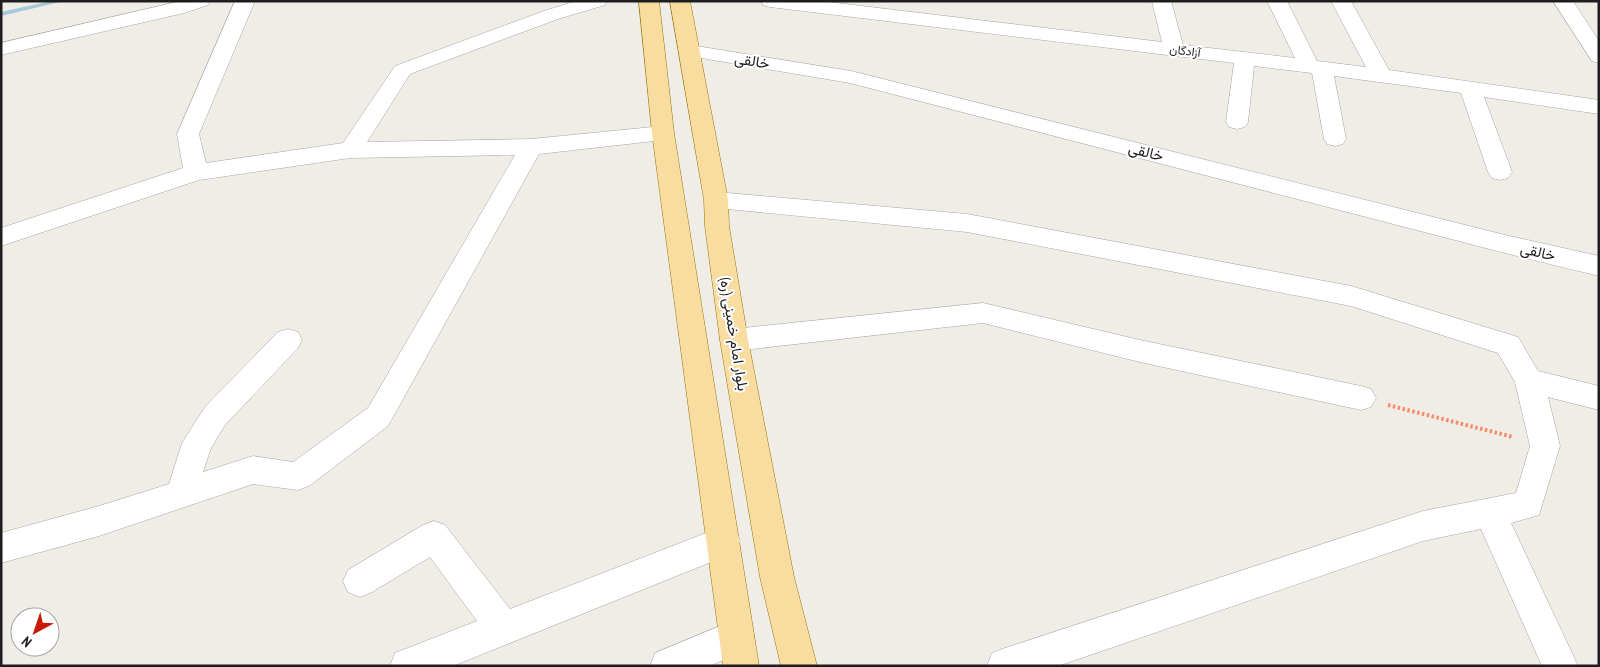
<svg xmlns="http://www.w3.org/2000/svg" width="1600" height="667" font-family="'PT Sans Narrow',Vazirmatn,sans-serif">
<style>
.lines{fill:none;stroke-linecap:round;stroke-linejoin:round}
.stream{fill:#a6c9dc;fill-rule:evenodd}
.minor-casing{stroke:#a5a5a5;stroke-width:1}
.major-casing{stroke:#957504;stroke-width:1}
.path{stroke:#f68b6e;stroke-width:4;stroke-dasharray:2.5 2.5;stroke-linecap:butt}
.minor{fill:#fff;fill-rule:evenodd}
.major{fill:#f9dc9f;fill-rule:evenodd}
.labels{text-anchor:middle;stroke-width:4;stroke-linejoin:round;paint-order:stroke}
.far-street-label{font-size:12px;fill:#1e1e1e;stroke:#fff}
.street-label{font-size:15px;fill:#1e1e1e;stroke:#fff}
</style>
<rect width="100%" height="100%" fill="#efede5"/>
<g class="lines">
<polygon class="stream" points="51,1 64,1 1,16 1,12"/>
<defs>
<g id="minor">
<polygon points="181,1 210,1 208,5 184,13 1,55 1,43"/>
<polygon points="235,1 255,1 199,134 206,163 343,143 395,66 544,11 576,1 607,1 605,5 558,19 410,74 367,142 531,139 663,126 671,128 674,133 671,138 663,140 539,154 388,426 309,486 298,490 253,484 99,536 1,563 1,533 99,506 169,484 182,443 205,407 278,332 288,329 298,332 302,340 298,348 225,425 211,448 203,472 253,456 293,462 368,408 515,155 350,158 199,180 1,246 1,228 183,168 177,134"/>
<polygon points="761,1 820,1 1162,42 1152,2 1171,1 1183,45 1295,58 1267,1 1287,1 1317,61 1366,67 1331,1 1351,1 1389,70 1599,100 1599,114 1484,97 1512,172 1508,178 1500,180 1492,178 1488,172 1461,93 1334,76 1346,139 1343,144 1335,146 1327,144 1324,139 1312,73 1254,66 1248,122 1245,127 1237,129 1229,127 1226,122 1234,63 770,7 763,5"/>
<polygon points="1553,1 1573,1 1599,41 1599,63 1592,61"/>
<polygon points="690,45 851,71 1505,235 1599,256 1599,276 1505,253 850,83 683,55 680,51 683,47"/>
<polygon points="716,192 967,214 1351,286 1518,337 1538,371 1599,386 1599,410 1548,397 1560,446 1539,515 1511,523 1578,666 1542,666 1481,529 1423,541 1058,666 987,666 992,653 1005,648 1423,511 1516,493 1530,446 1515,382 1498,353 1351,306 967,232 716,208 707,206 704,200 707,194"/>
<polygon points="983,303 1140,340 1361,386 1371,389 1376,398 1371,407 1361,410 1140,362 983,323 734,351 724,348 720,340 724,332 734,329"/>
<polygon points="434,521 445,525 510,609 724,526 736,530 740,541 736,552 453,666 390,666 395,653 477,621 430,557 372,592 360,597 348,592 343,581 348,570 423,525"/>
<polygon points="737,619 749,624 754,636 749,648 710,666 650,666 655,653"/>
</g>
<g id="major">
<polygon points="639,1 659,1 674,133 759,666 723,666 652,133"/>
<polygon points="670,1 690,1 728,200 729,226 748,340 794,577 817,666 781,666 760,577 720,340 705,226 704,200"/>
</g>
</defs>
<use href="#minor" class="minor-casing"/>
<use href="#major" class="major-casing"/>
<polyline class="path" points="1388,405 1513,437"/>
<use href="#minor" class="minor"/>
<use href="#major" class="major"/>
</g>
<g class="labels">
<g class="far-street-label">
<text transform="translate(1185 51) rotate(7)" y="4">آزادگان</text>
</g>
<g class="street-label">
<text transform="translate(752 61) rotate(9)" y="5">خالقی</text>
<text transform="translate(1146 152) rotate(14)" y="5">خالقی</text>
<text transform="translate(1538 252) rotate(13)" y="5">خالقی</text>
<text transform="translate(734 334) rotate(81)" y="5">بلوار امام خمینی (ره)</text>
</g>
</g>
<rect width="1600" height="667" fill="none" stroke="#1e1e1e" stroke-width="5"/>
<g transform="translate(35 632) rotate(220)"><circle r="24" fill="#ffffff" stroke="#a5a5a5"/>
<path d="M0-4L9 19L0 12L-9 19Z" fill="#c71a05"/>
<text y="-8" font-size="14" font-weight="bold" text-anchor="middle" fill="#1e1e1e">N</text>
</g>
</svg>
